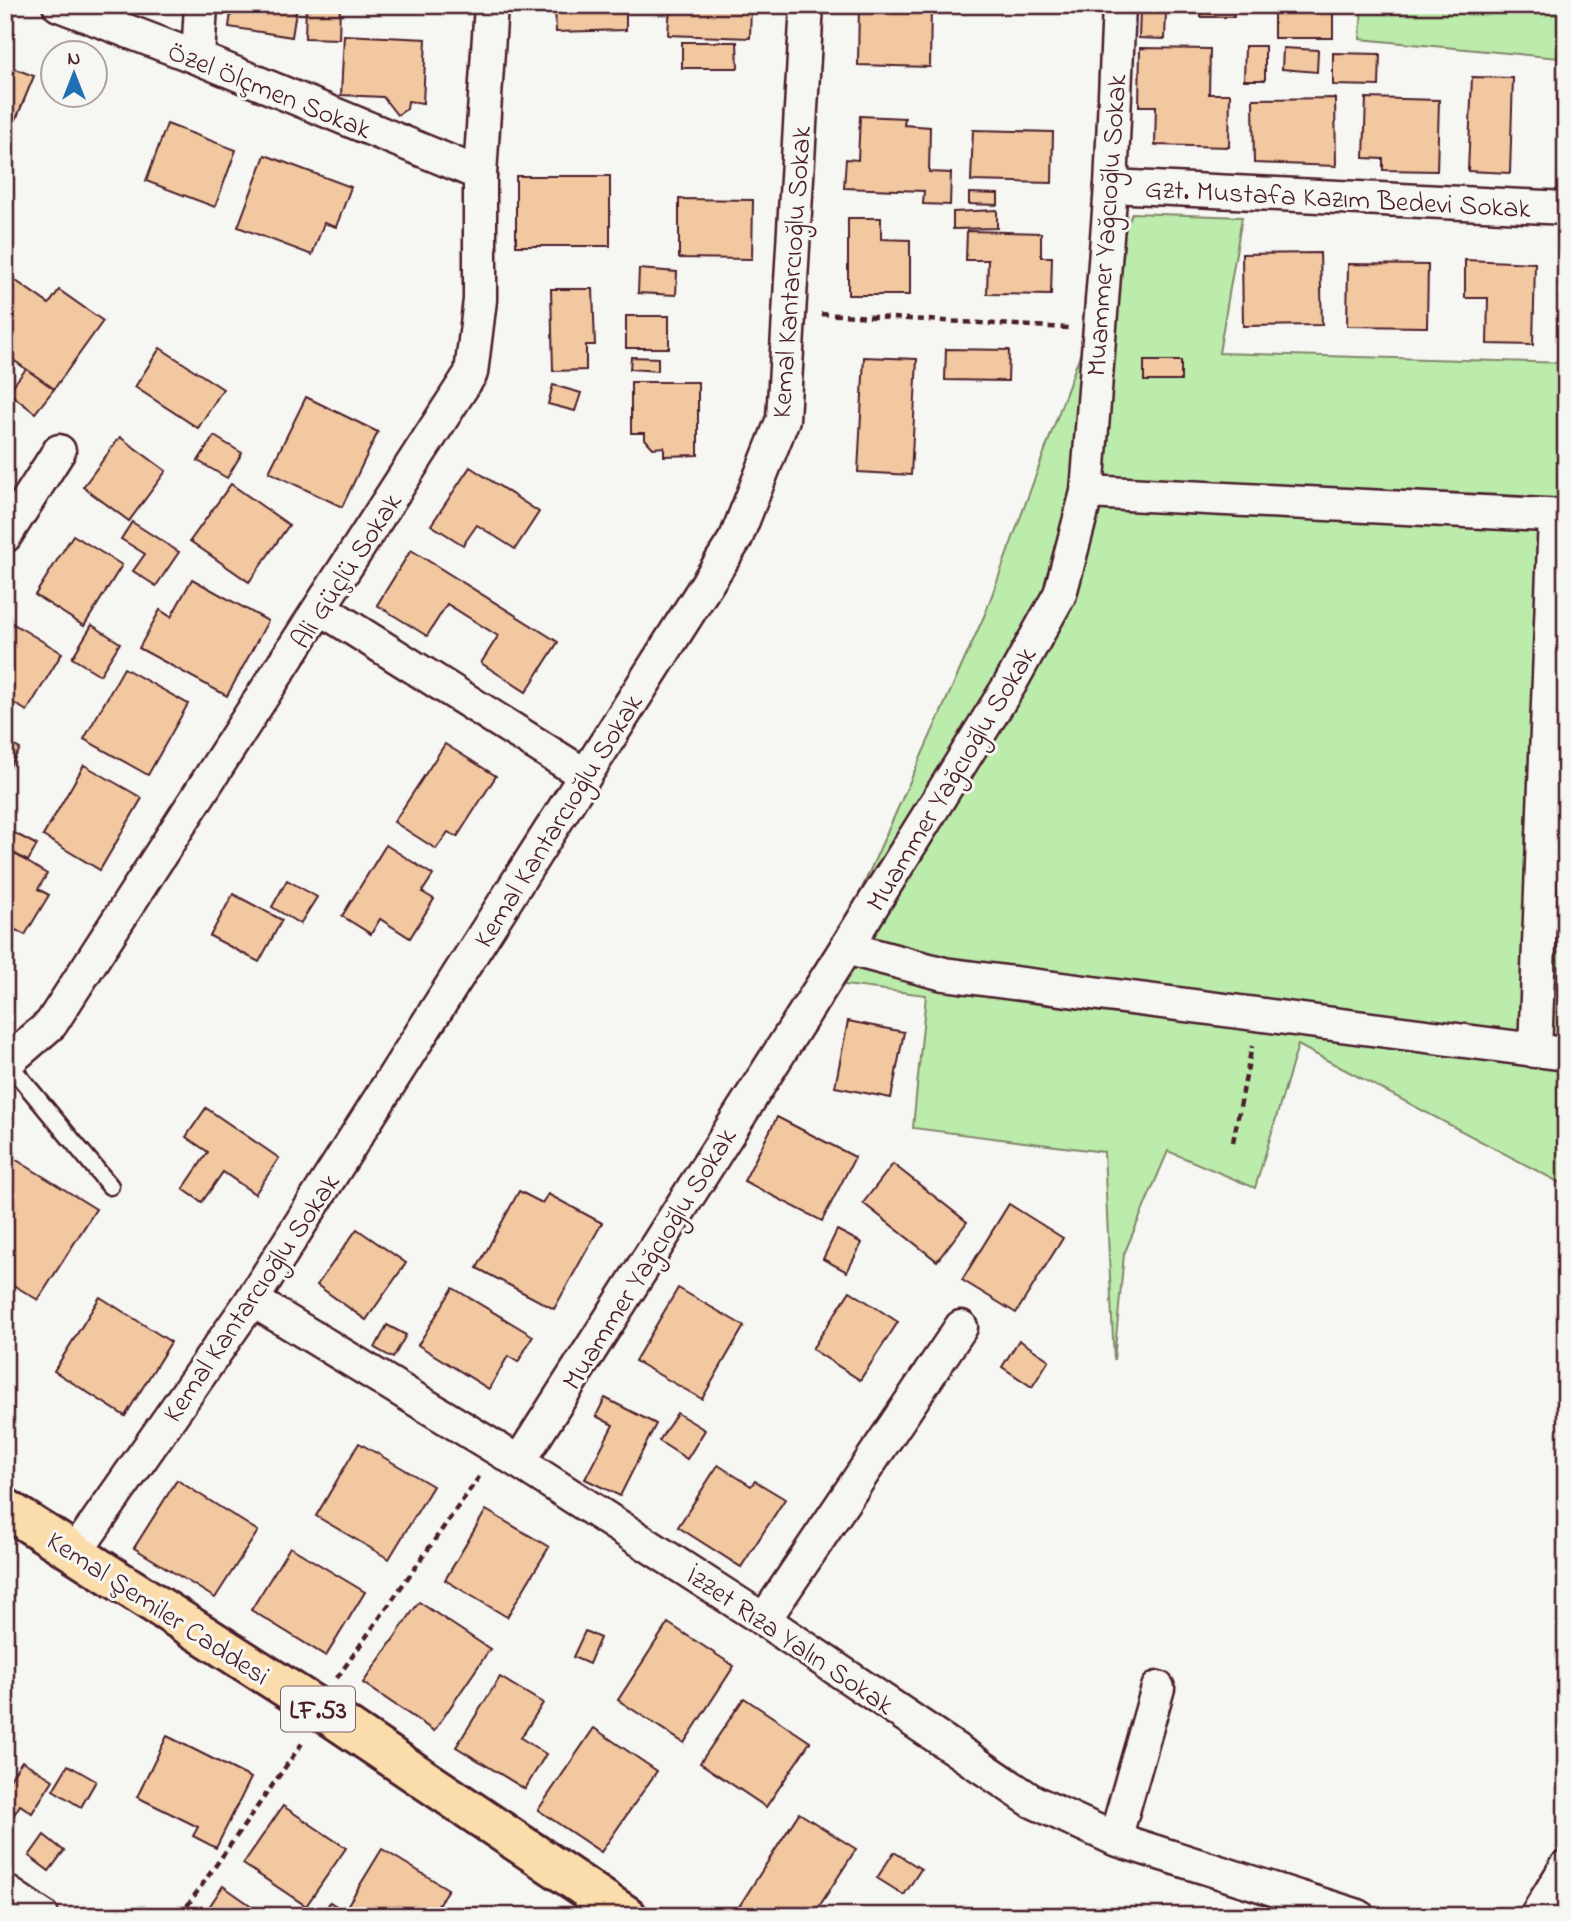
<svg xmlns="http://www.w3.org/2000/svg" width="1571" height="1921" font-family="'Indie Flower',sans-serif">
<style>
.green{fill:#bbecab;stroke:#82866b;stroke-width:2}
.building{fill:#f2c8a1;stroke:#4a1f2b;stroke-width:2}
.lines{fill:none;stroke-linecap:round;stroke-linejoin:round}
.lane-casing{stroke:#4a1f2b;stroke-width:21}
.street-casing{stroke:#4a1f2b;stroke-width:37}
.primary-casing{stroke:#4a1f2b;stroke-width:44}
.path{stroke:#4a1f2b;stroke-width:4.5;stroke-dasharray:7 5;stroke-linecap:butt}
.lane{stroke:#f6f6f2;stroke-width:16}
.street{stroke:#f6f6f2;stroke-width:32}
.primary{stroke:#fbddab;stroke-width:38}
.labels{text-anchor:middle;stroke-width:6;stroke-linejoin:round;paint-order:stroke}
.shield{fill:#f6f6f2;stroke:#7e6067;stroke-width:2}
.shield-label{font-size:26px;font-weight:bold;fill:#4a1f2b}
.street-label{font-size:28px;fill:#4a1f2b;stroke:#f6f6f2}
</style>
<rect width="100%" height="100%" fill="#f6f6f2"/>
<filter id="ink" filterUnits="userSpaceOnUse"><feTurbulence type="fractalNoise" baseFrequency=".0143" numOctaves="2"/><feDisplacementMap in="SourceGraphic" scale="14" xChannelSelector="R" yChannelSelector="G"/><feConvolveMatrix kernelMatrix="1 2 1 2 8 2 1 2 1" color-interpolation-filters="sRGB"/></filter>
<g filter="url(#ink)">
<g class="green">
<polygon points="1362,5 1561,5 1559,58 1360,39"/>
<polygon points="1132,213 1242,217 1219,353 1566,363 1566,1186 1298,1045 1255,1188 1168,1151 1124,1254 1114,1360 1104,1152 913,1128 926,995 820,982 985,614"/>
</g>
<g class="building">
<polygon points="232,5 297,5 292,37 229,27"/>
<polygon points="306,5 340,5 339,39 305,38"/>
<polygon points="555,5 626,5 626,30 556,32"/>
<polygon points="670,5 751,5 750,38 668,35"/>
<polygon points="859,5 931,5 930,67 858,65"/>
<polygon points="1150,5 1234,5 1234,17 1201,17 1201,5"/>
<rect x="1274" y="5" width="59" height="33"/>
<polygon points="1140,11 1166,12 1165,39 1139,38"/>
<polygon points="344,35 426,39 423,103 408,101 407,109 397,115 383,97 341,95"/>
<polygon points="682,42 737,42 738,68 682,68"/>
<polygon points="1245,46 1265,46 1265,80 1244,80"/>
<polygon points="1140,48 1210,49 1209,94 1230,94 1229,147 1155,145 1156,106 1139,106"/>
<polygon points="1283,48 1318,50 1317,72 1282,69"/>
<polygon points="1333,53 1380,54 1379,86 1333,85"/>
<polygon points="5,65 34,76 5,146"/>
<polygon points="1472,77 1513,78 1510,173 1468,171"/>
<polygon points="1335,98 1336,166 1254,163 1253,99"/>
<polygon points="1366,98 1439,100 1437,171 1383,170 1383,159 1364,158"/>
<polygon points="860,116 905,118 904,125 930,127 929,172 951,173 950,205 923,204 924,191 844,188 846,159 858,160"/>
<polygon points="167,124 236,150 215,207 146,181"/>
<polygon points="973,130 1053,132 1052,183 971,181"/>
<polygon points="265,155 351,187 336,227 324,223 312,255 238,227"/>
<rect x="516" y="176" width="94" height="70"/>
<polygon points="969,193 998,194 998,205 969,204"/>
<polygon points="679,199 753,200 752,259 679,258"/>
<polygon points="997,210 997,228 953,229 953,212"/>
<polygon points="848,218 881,218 881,239 910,240 910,295 848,295"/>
<polygon points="967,231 1041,233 1041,257 1052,257 1051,295 987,294 988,260 966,260"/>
<polygon points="1320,253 1322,325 1243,326 1242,254"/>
<polygon points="1465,260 1535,263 1533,345 1487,344 1488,298 1465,298"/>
<polygon points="1348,264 1428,265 1427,327 1347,326"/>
<polygon points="639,269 677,272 676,295 638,293"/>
<polygon points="9,276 49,304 59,290 103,321 54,389 5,354 5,281"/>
<polygon points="551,289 593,289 595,345 586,345 586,370 553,371"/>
<rect x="626" y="316" width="43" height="32"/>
<polygon points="160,348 223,389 198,428 135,387"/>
<polygon points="946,349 1009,350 1008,381 945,380"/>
<polygon points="631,357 658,358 658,371 630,369"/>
<polygon points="864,357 917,359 911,475 858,472"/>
<rect x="1144" y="361" width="37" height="20"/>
<polygon points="26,369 54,389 35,413 8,392"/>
<polygon points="631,382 698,382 698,455 664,456 664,447 653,448 645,439 645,433 631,433"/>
<polygon points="553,385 581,393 575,411 548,404"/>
<polygon points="306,397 378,432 342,507 269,472"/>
<polygon points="214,436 242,453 227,478 198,461"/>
<polygon points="120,437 166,471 129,521 83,487"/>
<polygon points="470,467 539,512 515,549 477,525 463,545 431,525"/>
<polygon points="231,484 289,525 249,582 190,541"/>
<polygon points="132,522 179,552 156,586 133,571 145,554 121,539"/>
<polygon points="73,535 122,565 84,626 35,595"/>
<polygon points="411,550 558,642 526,692 481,663 498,636 447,604 427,636 377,605"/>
<polygon points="192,579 268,621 227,696 139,648 160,610 171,617"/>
<polygon points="7,620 62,653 27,711 5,698"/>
<polygon points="92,625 120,643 100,675 72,658"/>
<polygon points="124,668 188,704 148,775 84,739"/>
<polygon points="5,740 20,749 5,774"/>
<polygon points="445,744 496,776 457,837 448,832 436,849 394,822"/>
<polygon points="84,765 142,798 100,870 43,836"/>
<polygon points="5,828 37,845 28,861 5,848"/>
<polygon points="386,845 433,875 422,892 434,899 410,938 380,919 371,934 342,916"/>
<polygon points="8,850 47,874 38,889 49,895 25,935 14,929 7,940 5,856"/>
<polygon points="287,880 317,897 300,924 272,907"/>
<polygon points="233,894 282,920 259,962 210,936"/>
<polygon points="848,1021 904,1032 891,1098 835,1087"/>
<polygon points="206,1108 279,1158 255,1194 223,1172 202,1202 183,1189 208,1152 186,1137"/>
<polygon points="777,1117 855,1157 822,1221 744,1181"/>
<polygon points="10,1156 96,1209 38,1300 5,1280 5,1163"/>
<polygon points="893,1164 967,1222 937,1261 863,1203"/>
<polygon points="519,1191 542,1203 548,1194 602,1223 554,1309 477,1268"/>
<polygon points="1009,1204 1063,1238 1016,1313 962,1280"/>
<polygon points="357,1229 406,1263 366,1320 317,1285"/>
<polygon points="837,1230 862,1243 847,1272 823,1259"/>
<polygon points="453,1288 533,1336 518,1362 508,1356 489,1389 418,1345"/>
<polygon points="678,1288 744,1326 702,1399 635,1361"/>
<polygon points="850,1291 898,1322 860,1380 812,1349"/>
<polygon points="100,1297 171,1342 125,1416 54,1371"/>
<polygon points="387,1325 406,1335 393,1358 375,1348"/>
<polygon points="1019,1340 1049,1360 1032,1387 1002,1367"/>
<polygon points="605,1398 656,1424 620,1496 585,1479 613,1425 596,1416"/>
<polygon points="677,1413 705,1430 687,1459 659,1441"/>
<polygon points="359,1443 433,1486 389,1559 316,1516"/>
<polygon points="718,1465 751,1486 755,1481 785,1499 741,1567 678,1527"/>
<polygon points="177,1480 258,1531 215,1598 134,1548"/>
<polygon points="486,1510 549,1547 507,1617 445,1580"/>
<polygon points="290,1547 365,1592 326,1656 251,1610"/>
<polygon points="419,1602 490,1649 434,1731 363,1683"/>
<polygon points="668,1623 734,1666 684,1743 618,1700"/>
<polygon points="585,1631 600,1638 589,1664 573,1657"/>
<polygon points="500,1677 543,1703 521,1738 546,1754 525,1789 456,1747"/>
<polygon points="744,1698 810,1742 766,1807 700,1763"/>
<polygon points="594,1728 657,1771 601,1852 538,1810"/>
<polygon points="167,1736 251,1778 216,1848 193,1836 198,1827 137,1797"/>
<polygon points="22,1761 53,1780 32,1813 20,1805 7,1826 5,1786"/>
<polygon points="68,1765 96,1781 81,1807 53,1790"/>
<polygon points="283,1806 346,1848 306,1906 243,1864"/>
<polygon points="799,1813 856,1849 813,1916 733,1916"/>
<polygon points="44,1835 64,1851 49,1871 29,1856"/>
<polygon points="382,1849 448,1889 431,1916 322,1916 330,1902 344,1911"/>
<polygon points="894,1852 921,1869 904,1895 877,1878"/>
<polygon points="223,1886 266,1916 203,1916"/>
</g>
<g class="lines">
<defs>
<polyline id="lane" points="8,1063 110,1186"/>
<g id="street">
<polyline points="59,5 198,58 480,174"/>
<polyline points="198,58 201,5"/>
<polyline points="1111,186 1566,208"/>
<polyline points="1087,492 1566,516"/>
<polyline points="5,536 59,451"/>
<polyline points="320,608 585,775"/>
<polyline points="846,948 944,974 1566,1054"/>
<polyline points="1535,1051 1555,516"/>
<polyline points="5,1064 51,1024 471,373 480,300 480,174 491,5"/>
<polyline points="252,1300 519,1462 764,1620 1032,1801 1115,1839 1358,1916"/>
<polyline points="519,1462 846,948 1010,684 1060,594 1087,492 1111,186 1119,5"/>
<polyline points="75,1553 252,1300 736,538 783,419 807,5"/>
<polyline points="764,1620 961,1327"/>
<polyline points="1115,1839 1158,1688"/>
<polyline points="5,1891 42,1916"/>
<polyline points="1536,1916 1566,1867"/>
</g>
<polyline id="primary" points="5,1508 335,1719 627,1916"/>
</defs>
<use href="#lane" class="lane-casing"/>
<use href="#street" class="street-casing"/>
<use href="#primary" class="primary-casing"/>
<g class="path">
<polyline points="821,314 1068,328"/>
<polyline points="1233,1142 1252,1046"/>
<polyline points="337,1678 479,1477"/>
<polyline points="180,1916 303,1742"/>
</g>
<use href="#lane" class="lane"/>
<use href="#street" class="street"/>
<use href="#primary" class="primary"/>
</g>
</g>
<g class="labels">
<rect class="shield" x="281" y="1686.5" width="74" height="45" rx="5"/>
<g class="shield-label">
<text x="318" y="1718">LF.53</text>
</g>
<g class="street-label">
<text transform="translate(270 89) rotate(22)" y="10">Özel Ölçmen Sokak</text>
<text transform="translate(1338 197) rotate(3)" y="10">Gzt. Mustafa Kazım Bedevi Sokak</text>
<text transform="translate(1105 225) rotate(-86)" y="10">Muammer Yağcıoğlu Sokak</text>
<text transform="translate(790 272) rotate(-86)" y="10">Kemal Kantarcıoğlu Sokak</text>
<text transform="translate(345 570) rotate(-57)" y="10">Ali Güçlü Sokak</text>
<text transform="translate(950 778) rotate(-59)" y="10">Muammer Yağcıoğlu Sokak</text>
<text transform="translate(557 820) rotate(-58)" y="10">Kemal Kantarcıoğlu Sokak</text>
<text transform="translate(648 1258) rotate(-58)" y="10">Muammer Yağcıoğlu Sokak</text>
<text transform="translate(250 1297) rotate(-56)" y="10">Kemal Kantarcıoğlu Sokak</text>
<text transform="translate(159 1607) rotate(33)" y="10">Kemal Şemiler Caddesi</text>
<text transform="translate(791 1639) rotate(34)" y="10">İzzet Rıza Yalın Sokak</text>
</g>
</g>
<rect width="1571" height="1921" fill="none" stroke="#f6f6f2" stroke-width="28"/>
<rect x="14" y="14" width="1543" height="1893" fill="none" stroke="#4a1f2b" stroke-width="2.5" filter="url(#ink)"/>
<g transform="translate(74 74)"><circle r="33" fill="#f6f6f2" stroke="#b1a0a2" stroke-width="2"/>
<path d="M0-5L12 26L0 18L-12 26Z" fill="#1f6fb2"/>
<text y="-10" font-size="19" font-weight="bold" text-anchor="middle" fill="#4a1f2b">N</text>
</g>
</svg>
